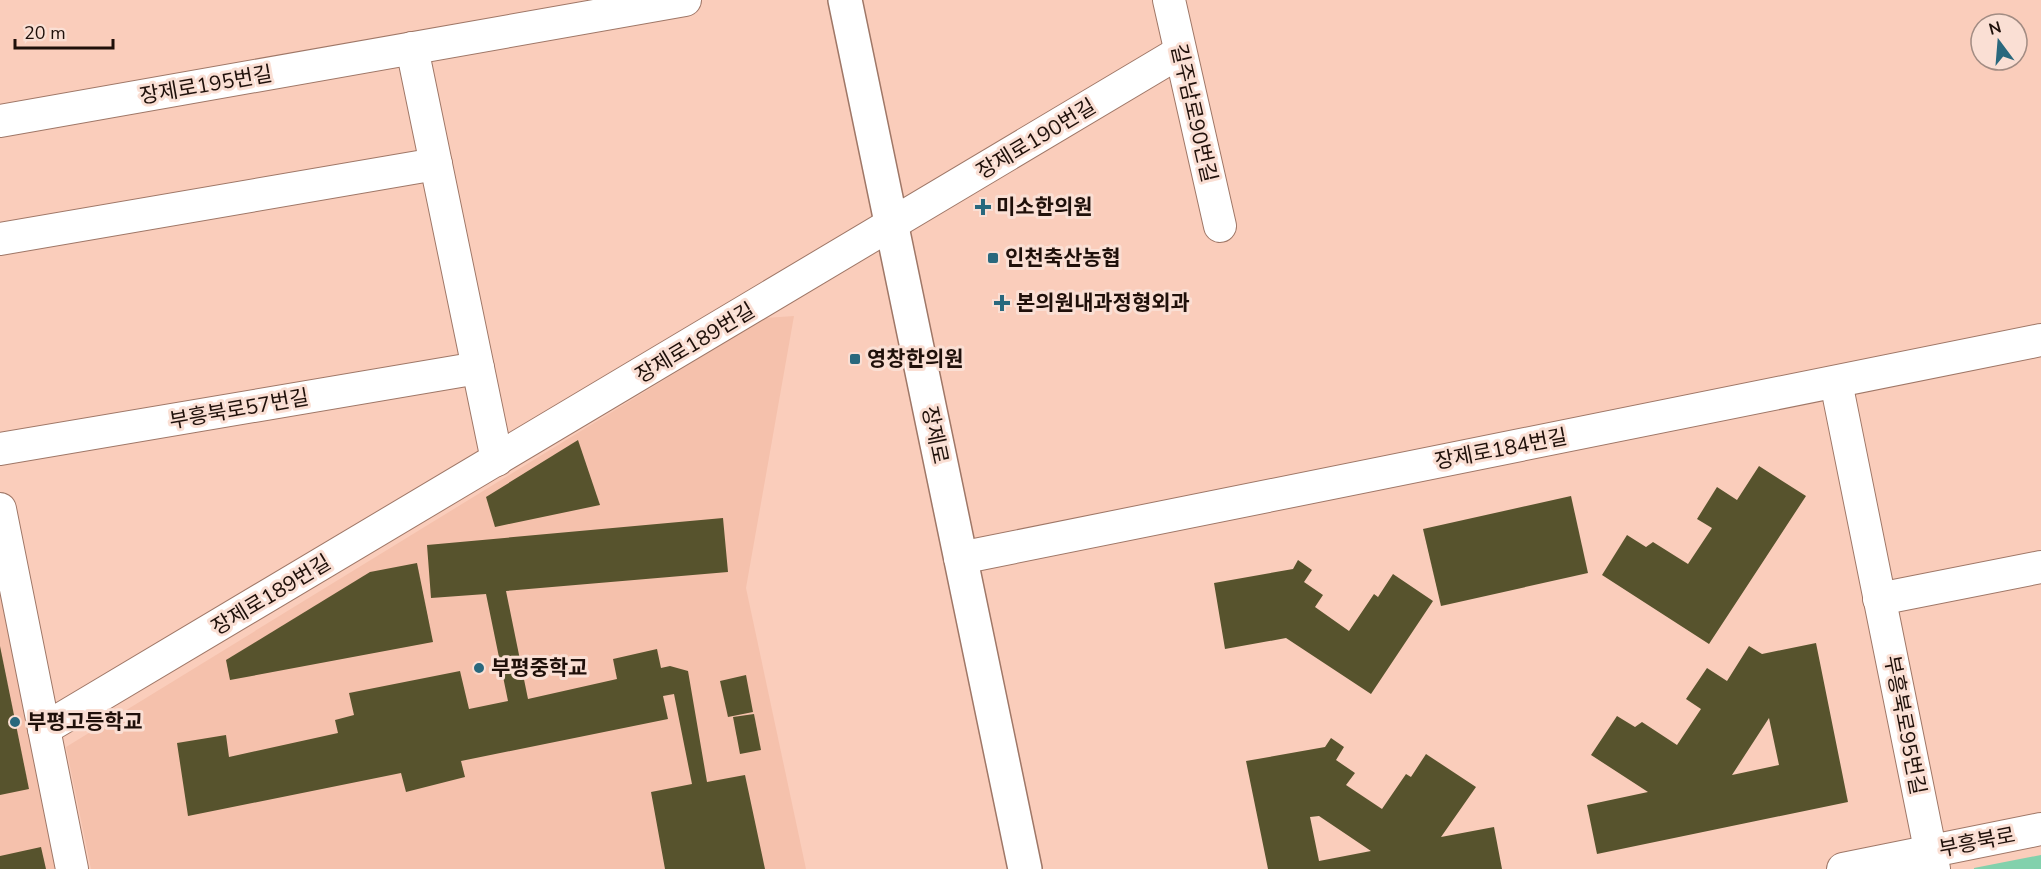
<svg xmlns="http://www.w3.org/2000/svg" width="2041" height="869" font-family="'Nunito Sans','Noto Sans KR',sans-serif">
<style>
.built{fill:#f5c1ac}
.green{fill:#82d1ac}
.building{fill:#57532d;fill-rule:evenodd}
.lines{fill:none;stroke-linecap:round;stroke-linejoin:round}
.minor-casing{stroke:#9f7767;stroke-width:34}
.major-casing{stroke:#9f7767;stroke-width:36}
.minor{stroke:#fff;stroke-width:32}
.major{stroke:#fff;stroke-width:33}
.poi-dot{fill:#29687d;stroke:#fadfd4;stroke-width:2}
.labels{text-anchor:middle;stroke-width:6;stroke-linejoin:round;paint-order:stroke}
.street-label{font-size:21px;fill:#1f100a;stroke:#fadfd4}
.poi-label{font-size:21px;font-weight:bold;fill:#1f100a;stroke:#fadfd4;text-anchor:start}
</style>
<rect width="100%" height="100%" fill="#facdbb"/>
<g class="built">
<polygon points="794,316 746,588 806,869 91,869 66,747 765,318"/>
<polygon points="0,576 60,869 0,869"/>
</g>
<polygon class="green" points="2041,855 2041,869 1974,869 1974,868"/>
<g class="building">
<polygon points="578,440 600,505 495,527 486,497"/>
<polygon points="1759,466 1806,496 1709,644 1602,575 1627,535 1646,547 1653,542 1688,564 1712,528 1697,519 1717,487 1737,500"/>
<polygon points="1571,496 1588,573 1441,606 1423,529"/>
<polygon points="723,518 728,572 506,591 528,699 617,679 613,659 657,649 661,668 670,666 688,671 707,782 745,775 765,869 665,869 651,792 692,784 674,694 663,696 668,719 461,761 465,777 406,792 401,773 188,816 177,743 226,735 229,757 338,733 335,720 354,715 349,693 460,671 469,709 508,701 486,594 431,598 427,545"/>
<polygon points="1298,560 1312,570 1304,582 1323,595 1315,607 1349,631 1374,594 1378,597 1393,574 1433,601 1371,694 1286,638 1225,649 1214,583 1293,569"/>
<polygon points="417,563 433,642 230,680 226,660 370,572"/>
<path d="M1816 643 1848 802 1597 854 1587 805 1648 792 1591 755 1617 716 1635 727 1642 722 1677 745 1701 709 1686 699 1707 668 1727 681 1749 646 1762 654ZM1769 718 1779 765 1732 775Z"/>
<polygon points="0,646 29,789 0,795"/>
<polygon points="746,675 753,712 728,717 720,681"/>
<polygon points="754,714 761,750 740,754 733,717"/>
<path d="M1331 738 1344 747 1336 760 1355 773 1346 785 1382 809 1406 774 1411 777 1426 754 1476 787 1441 837 1494 827 1502 869H1268L1246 761 1325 747ZM1319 816 1371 851 1319 861 1310 817Z"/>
<polygon points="41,847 46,869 0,869 0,856"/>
</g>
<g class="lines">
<defs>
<g id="minor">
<polyline points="1169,0 1220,226"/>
<polyline points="412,48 497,460"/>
<polyline points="0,121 685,0"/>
<polyline points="0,239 436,164"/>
<polyline points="1836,382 1934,869"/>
<polyline points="0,449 478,368"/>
<polyline points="0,509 72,869"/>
<polyline points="960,558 2041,340"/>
<polyline points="1879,599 2041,567"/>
<polyline points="44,729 1180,52"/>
<polyline points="1843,869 2041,829"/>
</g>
<polyline id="major" points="845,0 1025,869"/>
</defs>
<use href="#minor" class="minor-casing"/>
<use href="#major" class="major-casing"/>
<use href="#minor" class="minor"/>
<use href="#major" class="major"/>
</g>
<g class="poi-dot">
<path d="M980 198h6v6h6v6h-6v6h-6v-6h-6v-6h6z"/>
<rect x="987" y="252" width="12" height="12" rx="3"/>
<path d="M999 294h6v6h6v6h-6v6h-6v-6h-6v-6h6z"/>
<rect x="849" y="353" width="12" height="12" rx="3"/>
<circle cx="479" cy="668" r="6"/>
<circle cx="15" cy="722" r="6"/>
</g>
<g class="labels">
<g class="street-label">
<text transform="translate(206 85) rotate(-10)" y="7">장제로195번길</text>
<text transform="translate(1194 113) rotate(77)" y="7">길주남로90번길</text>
<text transform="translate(1036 139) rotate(-31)" y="7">장제로190번길</text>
<text transform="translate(695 343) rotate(-31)" y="7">장제로189번길</text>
<text transform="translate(239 409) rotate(-10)" y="7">부흥북로57번길</text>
<text transform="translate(935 435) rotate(78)" y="7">장제로</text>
<text transform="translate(1501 449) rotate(-11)" y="7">장제로184번길</text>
<text transform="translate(271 595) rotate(-31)" y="7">장제로189번길</text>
<text transform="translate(1905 725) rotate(79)" y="7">부흥북로95번길</text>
<text transform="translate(1977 842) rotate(-11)" y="7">부흥북로</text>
</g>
<g class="poi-label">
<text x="996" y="214">미소한의원</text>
<text x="1005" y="265">인천축산농협</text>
<text x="1016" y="310">본의원내과정형외과</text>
<text x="867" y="366">영창한의원</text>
<text x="491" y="675">부평중학교</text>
<text x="27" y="729">부평고등학교</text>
</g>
</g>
<g transform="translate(1999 42) rotate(344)"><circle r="28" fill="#fadfd4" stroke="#a28c83" stroke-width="1.5"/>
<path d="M0-4.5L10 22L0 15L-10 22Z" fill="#29687d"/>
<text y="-9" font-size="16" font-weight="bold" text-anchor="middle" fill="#1f100a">N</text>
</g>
<path d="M15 39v9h98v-9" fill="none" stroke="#1f100a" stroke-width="3"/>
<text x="24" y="39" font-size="18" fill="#1f100a" stroke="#fadfd4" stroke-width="4.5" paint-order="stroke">20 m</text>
</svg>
